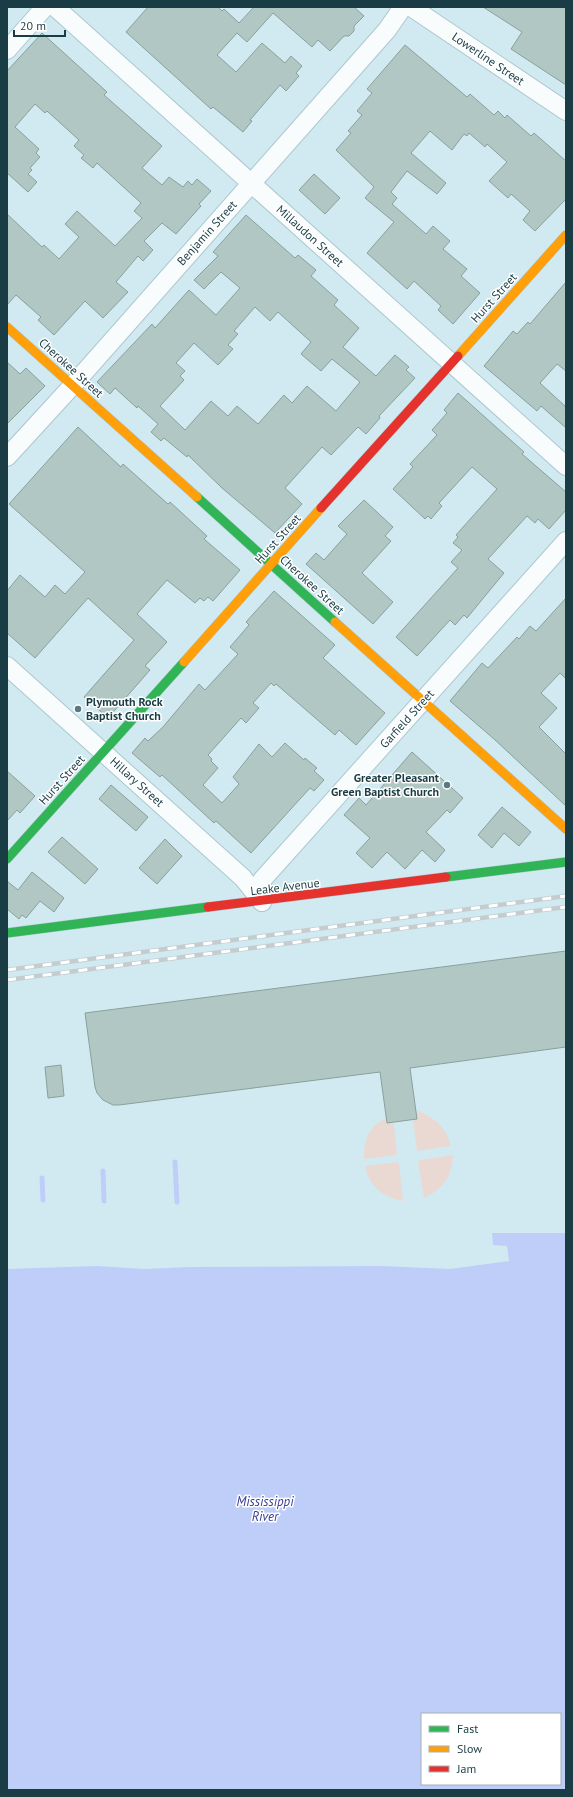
<svg xmlns="http://www.w3.org/2000/svg" width="573" height="1797" font-family="'PT Sans',sans-serif">
<style>
.green{fill:#ead8d3}
.water{fill:#becef9;fill-rule:evenodd}
.pier{fill:#d1eaf1}
.lines{fill:none;stroke-linecap:round;stroke-linejoin:round}
.stream{stroke:#becef9;stroke-width:5}
.building{fill:#b1c7c3;stroke:#89a09c;fill-rule:evenodd}
.street-casing{stroke:#acc7ce;stroke-width:20}
.fast-casing{stroke:#acc7ce;stroke-width:10}
.slow-casing{stroke:#acc7ce;stroke-width:10}
.jam-casing{stroke:#acc7ce;stroke-width:10}
.street{stroke:#f8fcfd;stroke-width:18}
.fast{stroke:#30b455;stroke-width:9}
.slow{stroke:#ff9f0a;stroke-width:9}
.jam{stroke:#e5322d;stroke-width:9}
.rail-casing{stroke:#c4cccf;stroke-width:4.5}
.rail{stroke:#fff;stroke-width:3;stroke-dasharray:9;stroke-linecap:butt}
.poi-dot{fill:#5a7981;stroke:#fff;stroke-width:1.5}
.labels{text-anchor:middle;stroke-width:3;stroke-linejoin:round;paint-order:stroke}
.street-label{font-size:12px;fill:#1a3c44;stroke:#fff}
.poi-label{font-size:12px;font-weight:bold;fill:#1a3c44;stroke:#fff;text-anchor:start}
.water-label{font-size:13px;font-style:italic;fill:#383e91;stroke:#fff}
</style>
<rect width="100%" height="100%" fill="#d1eaf1"/>
<g class="green">
<path d="M419 1111C435 1118 447 1129 451 1146L417 1151 412 1113Z"/>
<path d="M393 1117 397 1153 396 1155 364 1159C363 1138 371 1121 393 1117Z"/>
<path d="M453 1155C452 1177 443 1189 424 1198L418 1163 420 1160Z"/>
<path d="M397 1162 399 1164 403 1201C383 1198 369 1186 365 1166Z"/>
</g>
<path class="water" d="M492 1233H566V1790H7V1249L493 1253ZM422 1714H560V1784H422Z"/>
<polygon class="pier" points="491,1235 492,1235 493,1245 507,1246 509,1261 450,1269 382,1266 191,1267 144,1269 97,1266 7,1269 7,1247 279,1248 421,1252 491,1251"/>
<g class="lines">
<g class="stream">
<polyline points="175,1162 177,1202"/>
<polyline points="103,1171 104,1201"/>
<polyline points="42,1178 43,1200"/>
</g>
</g>
<g class="building">
<polygon points="148,7 218,7 222,11 224,9 239,23 254,7 354,7 364,16 354,26 354,31 349,36 344,36 330,51 318,40 312,47 273,13 247,42 237,33 217,55 236,72 262,43 285,63 291,56 302,66 296,73 299,76 286,91 280,85 250,120 252,121 243,132 213,107 211,109 126,32"/>
<polygon points="483,7 566,7 566,85 511,49 522,32"/>
<polygon points="42,33 107,92 104,95 162,146 142,168 162,185 169,177 183,187 188,181 192,185 197,179 211,191 199,204 201,206 176,234 162,223 144,241 153,250 143,261 138,256 116,282 128,292 103,318 85,301 54,335 38,320 41,317 16,295 7,305 7,214 42,247 44,245 59,259 79,237 65,224 77,211 115,246 142,218 134,211 141,203 97,163 93,168 81,158 84,155 74,146 79,140 47,111 45,113 35,104 15,127 39,149 36,153 40,157 30,168 32,170 28,174 37,182 28,192 7,173 7,71"/>
<polygon points="405,45 467,97 470,94 494,115 498,111 505,118 507,115 531,136 534,133 566,161 566,199 535,231 523,220 530,211 511,194 508,198 489,181 507,162 487,144 485,147 469,133 467,136 464,134 452,150 430,131 411,153 446,183 437,194 407,171 391,192 397,198 392,204 426,234 433,226 450,241 443,249 467,269 461,276 480,293 453,324 438,310 441,306 414,281 407,289 367,253 394,222 365,198 374,187 336,150 351,133 348,131 362,115 357,111 372,93 367,89"/>
<polygon points="314,174 340,198 325,214 299,190"/>
<path d="M246 215 295 258 298 255 316 270 311 276 338 300 334 305 359 328 343 347 376 376 395 355 409 367 406 370 415 378 379 416 380 418 366 434 358 427 331 455 322 447 285 488 302 504 275 533 222 488 188 455 187 457 164 438 161 441 151 432 158 424 138 406 137 408 115 388 110 394 97 382 152 324 155 328 189 290 216 315 240 288 221 272 204 289 194 280 218 256 213 252ZM255 307 270 321 278 312 311 342 301 354 321 371 332 359 360 382 336 411 307 386 292 403 284 395 258 424 237 406 228 416 211 401 185 430 160 406 184 380 180 376 185 371 176 363 194 343 218 365 233 349 228 345 238 334 234 331Z"/>
<polygon points="566,282 566,371 557,364 540,383 566,407 566,428 541,406 537,411 484,366 513,331 517,334 528,322 530,324"/>
<polygon points="7,362 20,374 26,368 45,386 7,424"/>
<polygon points="458,393 524,452 522,454 566,492 566,510 549,529 538,519 535,523 527,516 488,559 504,573 467,618 464,615 455,625 450,620 417,656 396,637 458,568 451,562 462,550 453,543 458,537 456,535 497,489 472,467 439,503 442,506 431,519 428,516 425,519 393,489 413,467 410,464 437,435 432,430 447,413 444,410"/>
<polygon points="78,427 121,467 123,464 168,504 170,502 207,536 204,539 240,570 213,601 208,597 204,601 200,598 195,603 167,580 137,614 167,642 145,666 150,670 108,718 84,697 134,640 88,598 35,658 7,633 7,591 20,575 45,597 55,585 65,594 85,572 9,504"/>
<polygon points="364,500 393,527 385,536 391,541 362,573 393,602 373,624 306,564 316,553 324,560 347,534 338,526"/>
<polygon points="274,591 335,645 323,658 385,713 356,745 339,730 335,735 276,684 274,686 271,683 253,703 259,708 246,723 241,718 208,755 212,759 211,761 218,768 203,785 222,803 239,784 233,777 259,744 272,757 285,743 304,760 305,758 317,768 314,771 324,780 314,791 310,788 251,853 216,821 214,823 162,775 160,777 132,753 145,738 148,741 163,727 199,684 205,690 238,654 230,647 249,625 246,622"/>
<polygon points="566,598 566,679 560,673 541,693 557,708 539,727 566,754 566,806 494,739 450,701 482,663 488,668 517,637 519,639 530,626 536,631"/>
<polygon points="412,752 463,798 450,813 447,810 426,832 445,850 435,862 422,850 405,869 387,852 372,868 356,853 370,838 344,815 359,798 366,805"/>
<polygon points="7,771 35,796 20,813 17,810 7,821"/>
<polygon points="111,785 148,817 136,831 99,799"/>
<polygon points="502,807 531,832 519,846 504,833 492,848 478,835"/>
<polygon points="62,837 98,869 85,884 48,852"/>
<polygon points="165,839 182,856 157,884 139,868"/>
<polygon points="32,872 64,898 54,912 40,901 26,918 22,915 19,919 7,909 7,881 18,890"/>
<polygon points="566,951 566,1047 410,1068 417,1119 387,1123 380,1072 119,1105 113,1105 103,1100 97,1093 95,1087 85,1013"/>
<polygon points="61,1065 64,1096 48,1098 45,1067"/>
</g>
<g class="lines">
<defs>
<g id="street">
<polyline points="55,7 566,466"/>
<polyline points="411,7 566,111"/>
<polyline points="7,50 45,7"/>
<polyline points="7,457 73,385 387,30 403,7"/>
<polyline points="7,666 243,878 262,902"/>
<polyline points="262,902 262,880 566,541"/>
</g>
<g id="fast">
<polyline points="197,497 335,622"/>
<polyline points="7,859 184,662"/>
<polyline points="446,877 566,862"/>
<polyline points="7,933 208,907"/>
</g>
<g id="slow">
<polyline points="7,327 197,497"/>
<polyline points="458,356 566,235"/>
<polyline points="335,622 566,829"/>
<polyline points="184,662 321,508"/>
</g>
<g id="jam">
<polyline points="321,508 458,356"/>
<polyline points="208,907 446,877"/>
</g>
</defs>
<use href="#street" class="street-casing"/>
<use href="#fast" class="fast-casing"/>
<use href="#slow" class="slow-casing"/>
<use href="#jam" class="jam-casing"/>
<use href="#street" class="street"/>
<use href="#fast" class="fast"/>
<use href="#slow" class="slow"/>
<use href="#jam" class="jam"/>
<defs>
<g id="rail">
<polyline points="7,970 566,896"/>
<polyline points="7,980 566,907"/>
</g>
</defs>
<use href="#rail" class="rail-casing"/>
<use href="#rail" class="rail"/>
</g>
<g class="poi-dot">
<circle cx="78" cy="709" r="4"/>
<circle cx="447" cy="785" r="4"/>
</g>
<g class="labels">
<g class="street-label">
<text transform="translate(488 59) rotate(34)" y="4">Lowerline Street</text>
<text transform="translate(207 233) rotate(-48)" y="4">Benjamin Street</text>
<text transform="translate(310 236) rotate(42)" y="4">Millaudon Street</text>
<text transform="translate(494 298) rotate(-48)" y="4">Hurst Street</text>
<text transform="translate(71 368) rotate(42)" y="4">Cherokee Street</text>
<text transform="translate(278 539) rotate(-48)" y="4">Hurst Street</text>
<text transform="translate(312 585) rotate(42)" y="4">Cherokee Street</text>
<text transform="translate(407 719) rotate(-48)" y="4">Garfield Street</text>
<text transform="translate(62 780) rotate(-48)" y="4">Hurst Street</text>
<text transform="translate(137 782) rotate(42)" y="4">Hillary Street</text>
<text transform="translate(285 887) rotate(-7)" y="4">Leake Avenue</text>
</g>
<g class="poi-label">
<text x="86" y="706">Plymouth Rock<tspan x="86" dy="14">Baptist Church</tspan></text>
<text x="439" y="782" text-anchor="end">Greater Pleasant<tspan x="439" dy="14">Green Baptist Church</tspan></text>
</g>
<g class="water-label">
<text x="265" y="1506">Mississippi<tspan x="265" dy="15">River</tspan></text>
</g>
</g>
<rect width="573" height="1797" fill="none" stroke="#1a3c44" stroke-width="16"/>
<rect x="421" y="1713" width="140" height="72" fill="#ffffff" stroke="#a3b1b4"/>
<rect x="429" y="1726" width="20" height="6" fill="#30b455" stroke="#a3b1b4"/>
<text x="457" y="1733" font-size="12" fill="#1a3c44">Fast</text>
<rect x="429" y="1746" width="20" height="6" fill="#ff9f0a" stroke="#a3b1b4"/>
<text x="457" y="1753" font-size="12" fill="#1a3c44">Slow</text>
<rect x="429" y="1766" width="20" height="6" fill="#e5322d" stroke="#a3b1b4"/>
<text x="457" y="1773" font-size="12" fill="#1a3c44">Jam</text>
<path d="M14 30v6h51v-6" fill="none" stroke="#1a3c44" stroke-width="2"/>
<text x="20" y="30" font-size="12" fill="#1a3c44" stroke="#ffffff" stroke-width="3" paint-order="stroke">20 m</text>
</svg>
